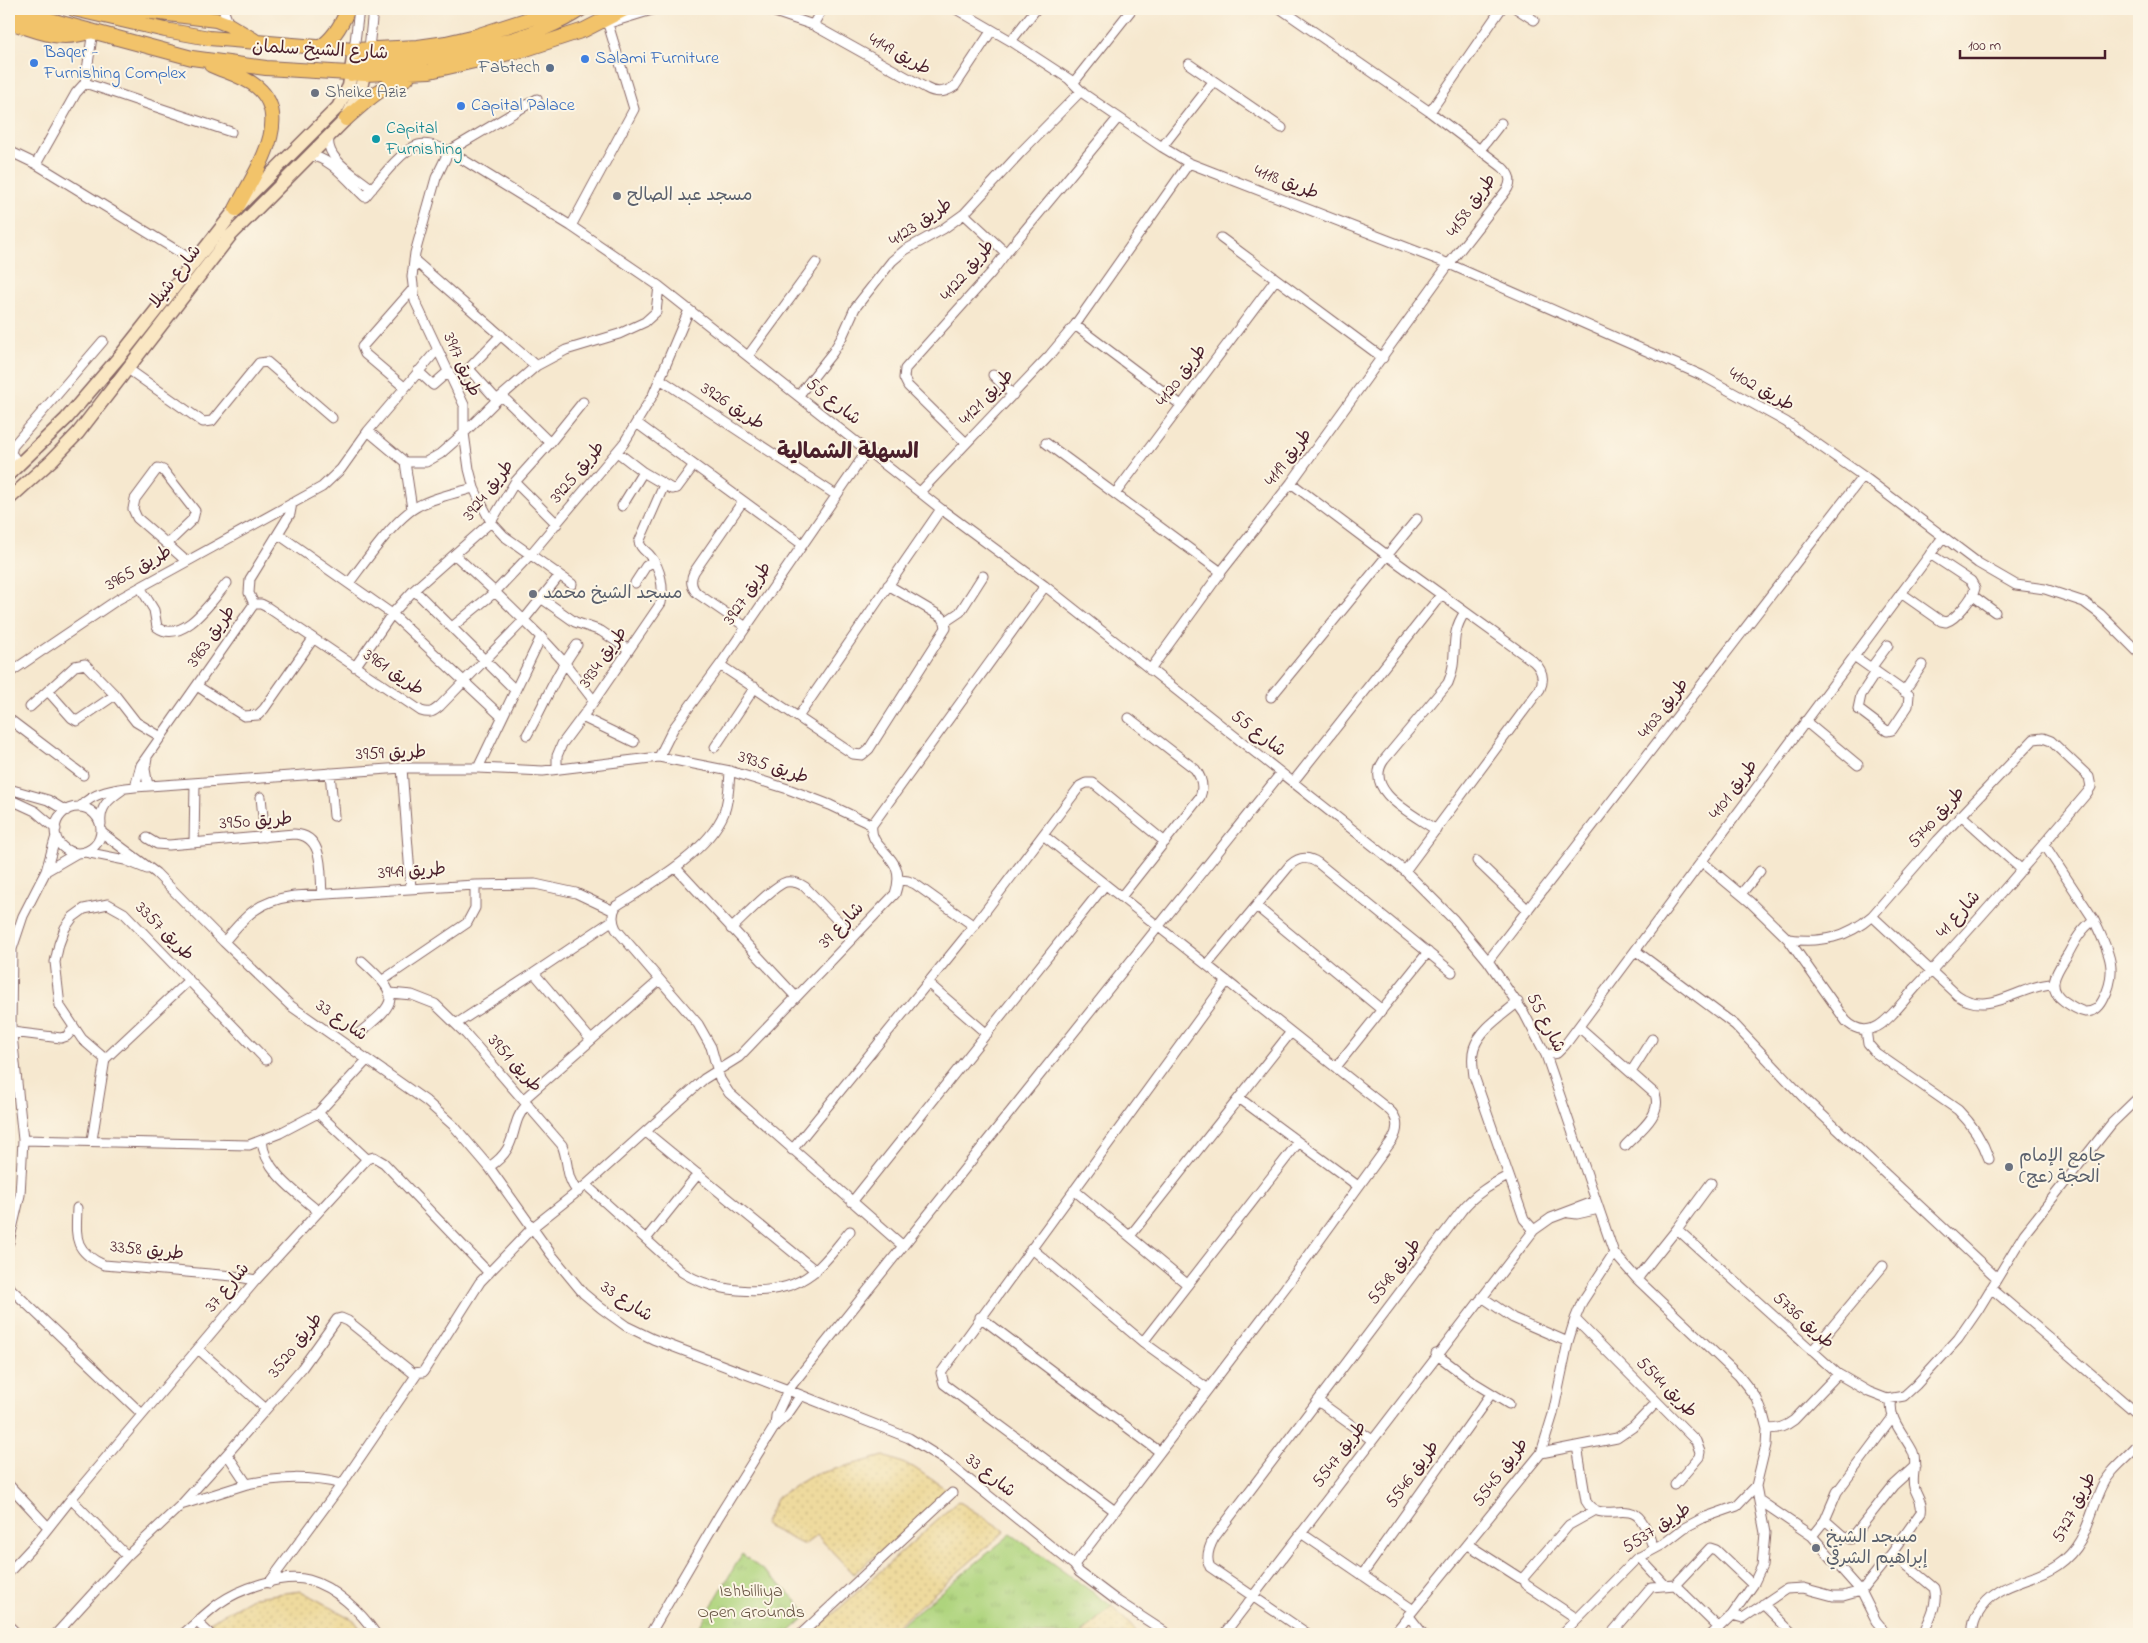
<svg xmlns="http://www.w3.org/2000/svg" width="2148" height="1643" font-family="'Indie Flower','Playpen Sans Arabic',sans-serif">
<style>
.grass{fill:url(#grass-tufts);stroke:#7c7a54}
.sand{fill:url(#sand-dots);stroke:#9c7c64}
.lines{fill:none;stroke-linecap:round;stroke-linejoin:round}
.minor-casing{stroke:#866564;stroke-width:11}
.secondary-casing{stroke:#866564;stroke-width:15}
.primary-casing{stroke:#866564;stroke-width:16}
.minor{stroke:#fff;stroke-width:9}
.secondary{stroke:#fae7c3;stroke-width:12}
.primary{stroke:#f2c36a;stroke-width:14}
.shop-dot{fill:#3f7fe0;stroke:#fcf5e5;stroke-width:2}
.service-dot{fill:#5c6f8a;stroke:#fcf5e5;stroke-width:2}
.worship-dot{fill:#6b7280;stroke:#fcf5e5;stroke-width:2}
.culture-dot{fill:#0f9aa8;stroke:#fcf5e5;stroke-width:2}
.labels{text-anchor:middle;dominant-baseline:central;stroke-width:4;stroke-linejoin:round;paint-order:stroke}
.street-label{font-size:18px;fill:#4a1f2b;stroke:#fcf5e5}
.shop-label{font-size:18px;fill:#366cbe;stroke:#fcf5e5;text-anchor:start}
.service-label{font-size:18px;fill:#4e5e75;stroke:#fcf5e5;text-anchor:end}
.worship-label{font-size:18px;fill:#5b616d;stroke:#fcf5e5;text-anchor:start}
.culture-label{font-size:18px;fill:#0d838f;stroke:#fcf5e5;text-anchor:start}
.park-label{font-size:18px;fill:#685544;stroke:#fcf5e5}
.district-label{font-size:22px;font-weight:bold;fill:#4a1f2b;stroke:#fcf5e5}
</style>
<defs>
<pattern id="grass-tufts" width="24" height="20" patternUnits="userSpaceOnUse" patternTransform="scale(1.25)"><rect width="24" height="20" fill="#aed47d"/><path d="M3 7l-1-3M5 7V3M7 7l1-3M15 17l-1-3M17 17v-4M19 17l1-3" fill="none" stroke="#97b66c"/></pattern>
<pattern id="sand-dots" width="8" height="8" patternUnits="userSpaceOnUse" patternTransform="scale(1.25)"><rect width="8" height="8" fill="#eeda9e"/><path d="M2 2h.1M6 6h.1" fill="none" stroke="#cebb88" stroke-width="1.8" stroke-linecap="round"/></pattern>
</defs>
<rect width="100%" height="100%" fill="#fcf5e5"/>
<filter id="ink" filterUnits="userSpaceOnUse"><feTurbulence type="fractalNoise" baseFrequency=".02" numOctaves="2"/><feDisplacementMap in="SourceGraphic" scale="10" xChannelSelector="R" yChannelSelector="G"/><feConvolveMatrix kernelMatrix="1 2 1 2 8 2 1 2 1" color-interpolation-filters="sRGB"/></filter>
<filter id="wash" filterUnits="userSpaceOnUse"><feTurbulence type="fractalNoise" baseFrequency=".0096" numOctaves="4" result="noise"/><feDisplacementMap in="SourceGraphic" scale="20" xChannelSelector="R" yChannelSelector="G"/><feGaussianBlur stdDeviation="1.12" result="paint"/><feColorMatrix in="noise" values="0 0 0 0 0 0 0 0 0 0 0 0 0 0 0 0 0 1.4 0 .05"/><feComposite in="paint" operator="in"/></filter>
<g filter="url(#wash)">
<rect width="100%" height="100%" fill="#f6e8cf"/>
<path class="grass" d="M1011,1534l101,72 -32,28h-190z
M742,1554l37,29 30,31 -22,20h-92z"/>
<path class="sand" d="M884,1456l29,11 39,26 -99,81 -36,-39 -13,10 -40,-20 13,-28 36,-22z
M958,1501l47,30 -117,103h-77z
M301,1591l53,29 10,14h-141l-15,-11 46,-26z
M1112,1606l24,25 -3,3h-52z"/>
</g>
<g filter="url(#ink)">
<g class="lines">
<defs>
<path id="minor" d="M223,9l6,16
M766,9l47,16 113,63c10,6 19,5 29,-2l37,-56
M956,9l55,32 58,38 15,15 78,53 27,16 260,101 252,111 85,47 77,54 115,87 38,22 29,4 39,13 16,12 39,39
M1517,9l17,11
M606,24l49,-15
M813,25l9,-16
M1011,41l25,-32
M369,49l4,-40
M354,50l5,-41
M1189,64l93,64
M1074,82l58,-73
M85,83l8,-52
M537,99l-88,52 -13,27 -21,75 -3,24 3,24 49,104v28l5,36 5,19 6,13 11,21 13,14 68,48
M1430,112l71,-103
M330,135c-9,22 27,41 42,54
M1162,147l51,-65
M1480,150l21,-27
M9,151l27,13 158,97
M308,156c20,-2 43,28 57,41 12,-14 36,-47 53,-52 10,-3 22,3 31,6l122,75 88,60 282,223 104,77 360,285 49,49 34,41 36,52 22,42 68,198 23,26 102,97 18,23 6,15 4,15 -1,16 -10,41 9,47 -3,33 -9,19 -21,30 -20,19
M36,164l40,-71 9,-10 146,49
M964,214l42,39
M571,226l63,-117 -26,-85
M1221,238l162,120
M414,260l122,106
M1075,325l106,80
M748,356l68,-93
M128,369l75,53 9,-1 47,-58 8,-1 65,56
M469,369l28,31
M418,371l15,14 16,-14
M993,375l20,20
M660,379l176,116
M454,384l47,-49
M404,387l-39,-33 -3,-7 51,-58
M799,395l34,-43 9,-15 13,-29 37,-47 13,-11 38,-21 21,-15 57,-62 60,-61
M502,396l48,47
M638,424l164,120
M368,431l37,31h21l14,-8 24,-21 33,-33 39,-34 30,-16 53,-16 26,-12 11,-10 3,-26
M966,443l-58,-57 -4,-8 1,-9 86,-96 15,-20 112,-135
M1046,443l175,129
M617,452l26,20 29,17 5,-1 17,-23
M405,462l7,47
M19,464l-8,-11 2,-7 90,-105
M158,468l5,2 32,41 -2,8 -26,25 -30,-26 -4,-9 2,-10z
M515,482l42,42
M1291,483l97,73 145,105c9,8 12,17 7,28l-135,182
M920,492l130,-137 25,-30 114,-162
M1115,494l161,-215
M743,501l-49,71c-4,8 -3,16 4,22l48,33
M622,506l21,-34
M278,534l114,80 110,103
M167,544l19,17
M455,555l40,37 46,45 23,25 30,39
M349,583c16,-21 47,-66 69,-77 17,-9 37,-13 56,-18
M635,583l11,-17 8,-5
M140,587l14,23 3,17c26,19 56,-28 70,-44
M414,590l101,100
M1901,593l40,28 5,1c10,-3 27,-24 29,-34l-4,-7 -41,-27
M1972,595l23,17
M541,598l34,24 26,9 28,19
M254,604h7l6,3 154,104c9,3 12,1 19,-5l83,-85 36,-45
M945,622l15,-10 23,-36
M452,627l43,-35 35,-37 94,-112 29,-48 36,-85
M1854,656l55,39 -1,11 -16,24 -5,1 -29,-22 3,-14 15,-23
M720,665l133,89 9,1 7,-6 77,-121 -1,-6 -3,-5 -54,-32
M355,667l37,-53 22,-24 77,-68 24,-40 35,-39 33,-41
M1871,668l17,-23
M1150,670l71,-98 70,-89 158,-219 57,-73c7,-10 4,-17 -5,-25l-71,-54 -149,-103
M9,673l108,-73 205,-113 19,-18 27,-38 69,-81
M197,686l47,30 14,-1 6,-6 49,-70
M48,691l24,27 5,3 38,-26
M1904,692l18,-27
M1271,697l146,-178
M30,707l45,-41 10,-2 30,31 21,27 25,15
M582,717l52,25
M798,717l143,-208
M9,719l74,56
M1805,721l53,44
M527,735c17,-30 29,-62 50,-90
M715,747l40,-60
M147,757l-2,12 3,17
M659,757l14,-28 47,-64 147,-214
M402,768l9,120
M478,768l63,-131
M557,769v-13l5,-12 32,-43 67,-98c3,-15 0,-34 -10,-46 -4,-6 -10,-7 -12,-15l25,-57
M730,771c-1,14 -1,29 -6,42 -16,39 -73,71 -108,93 -4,8 -4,14 0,23l82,95 13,23 9,32 9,14 174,153
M330,773l4,43
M1293,782l148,-187
M135,787l6,-22 113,-161 -5,-11 1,-14 40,-65 2,-11
M9,789l39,11 18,11
M261,797l4,40
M9,799l26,12 21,18
M80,807c13,-15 36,-18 55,-20l267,-19h76l65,3 116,-14 71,14 58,18 42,16 42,20
M55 830a23 23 0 1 1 46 0a23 23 0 1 1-46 0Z
M1961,815l61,55
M101,824c-2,-17 8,-25 21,-34
M1436,830c-21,-15 -74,-39 -52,-70l64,-77c12,-27 -1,-45 17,-71
M101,832l55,41 68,69 67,64 135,95 28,25 35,41 62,87 32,39 18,15 25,18 27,13 135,51 121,48 37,23 128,104 5,7 37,28 52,34
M1043,835l345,274c10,8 11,19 5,30l-108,149 -211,277
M147,838l10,6 12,1 125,-11c31,1 26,38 28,60
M194,843l1,-60
M2044,844l50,76
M85,852l40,8 22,9
M1477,861l51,49
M1701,861l49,41 38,37 58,82c7,7 17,11 28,7 13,-4 31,-29 41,-40 59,-62 116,-129 172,-195l4,-6 -2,-10 -38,-36 -8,-3 -9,1 -96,101 -66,76c-25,22 -51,27 -84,23
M676,868l120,129
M46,871l31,-18
M900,880l8,1 7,3 59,42
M1741,894l19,-23
M1121,897l79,-100c4,-10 2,-19 -5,-28l-66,-51
M1256,906l126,104
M1872,916l85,79c32,23 62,-10 96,-11
M2094,920c13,29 26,49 9,80 -4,8 -9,12 -18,12 -8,-2 -14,-6 -21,-11 -20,-14 -6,-31 4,-47 7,-13 13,-25 26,-34z
M731,929c11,-10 43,-44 55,-47 7,-1 13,1 19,5l49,50
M224,942c22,-27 34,-41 70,-46l181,-11 60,-1 41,9 38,18
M1636,951l99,74 68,72 194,181
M1488,961l375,-485
M1207,965l83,-100c9,-8 18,-9 28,-2l134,109
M534,973l79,-53
M383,980l84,-57 8,-15v-23
M928,983l59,51
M390,993l22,2 23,9 31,30 96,111c7,16 3,33 16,47
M1518,1002c-15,13 -38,27 -44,46 -3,9 -1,20 0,28l50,143 10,11
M456,1024l78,-51 57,67
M1579,1027l76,67c8,21 -17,38 -30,52
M1866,1030l2,14 8,9 82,57c15,15 24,29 31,49
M12,1032l49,6 6,-2 7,-8
M359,1033c41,-32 41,-37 3,-72
M1546,1055l11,-2 8,-8 378,-508
M105,1059l-23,-20 -22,-33 -5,-44 4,-18 6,-16 8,-11 11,-8 24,-5 16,9 142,147
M1336,1067l92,-115
M1631,1072l21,-33
M1239,1098l119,88
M524,1099l136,-119
M318,1113l49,46
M646,1132l170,139
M23,1140l226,5 31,-12 38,-20 49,-53
M92,1140l13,-81 84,-79
M262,1140c2,31 34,52 56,71
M792,1150l182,-224 106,-140 6,-3h7l72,59
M489,1167c33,-21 18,-44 39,-63
M586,1185l96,87c33,22 97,27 129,2 15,-11 27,-29 39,-43
M1074,1190l113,94
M852,1202l253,-317
M77,1208c-1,29 -4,43 27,57l129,11 23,4
M1569,1213l8,1 22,-5
M1677,1229l161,145 31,18 18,7 17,-3 12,-11 42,-46 20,-29 46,-76 88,-111 27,-26
M1130,1236l161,-204
M646,1239l52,-65
M9,1242l11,-47 3,-55 -12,-115 1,-76 11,-33 23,-45 10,-35
M1031,1248l112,94 65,47
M1637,1279l40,-50 34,-46
M9,1287l133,127
M1991,1288l148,127
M1482,1297l31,21 55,24
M980,1317l180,135
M1575,1319l121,122 4,11 -1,5 -24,28
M1143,1342l155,-199
M198,1349l68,60
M1812,1351l71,-85
M1436,1354l37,28 36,22
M1318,1401l54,39
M775,1426l12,-11 14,-20
M1767,1429c11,0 18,-2 27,-9l44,-46
M1577,1446l9,55c13,24 42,-1 55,19 6,8 9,20 13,29
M1541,1453l76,-15 16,-11 24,-25
M247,1484c33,-7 62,-8 95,0
M9,1485l39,42
M71,1499l56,57
M1759,1500l53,36 49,55 15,30 11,13
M184,1504l63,-20 -20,-30
M1115,1511l-171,-127 -3,-11 286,-392
M1825,1520l17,15 9,4 42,-53 22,-20
M1301,1533l111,76
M1812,1536l13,-16 12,-28 56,-75
M1467,1544l56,36
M1892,1553l42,35c5,15 -5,32 -11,46
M1639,1557l25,27
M9,1572l28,-30 34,-43 185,-219 111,-121 7,-2 10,6 105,110
M1362,1575l129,-181
M269,1583l73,-99 75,-110
M1675,1585l44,43
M1763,1604l30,30
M1408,1615l15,19
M1732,1615l11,3 43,-29 17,-1 30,8h10l18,-5 31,-38 29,-41c2,-10 -4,-16 -7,-25 -3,-12 4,-23 -1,-35 -8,-17 -26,-33 -21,-53
M1576,1618l-51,-34 -2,-6 46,-53 25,-14
M197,1622l13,12
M9,1626l8,8
M56,1634l71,-78 54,-51 46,-51 75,-86 35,-49 4,-1 7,3 65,52 10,-1 57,-90 53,-55 53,-42 118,-106 35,-22 156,-163c14,-40 -27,-42 -23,-69l173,-239
M183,1634c12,-10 23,-21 35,-30 21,-15 65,-31 91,-24 26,7 52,32 67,54
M650,1634l69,-118 56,-90 1,-10 12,-26 493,-617
M801,1634l151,-141
M1224,1634l310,-404 17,-12 45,-17
M1308,1634l-98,-67c-5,-10 -1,-20 4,-29l248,-328c13,-16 28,-25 46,-34
M1394,1634l147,-181 12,-39 15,-72 7,-23 7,-17 32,-49
M1562,1634l74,-75 26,-14 22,-17 19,-10 34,-12 19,-20
M1611,1634l40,-47 24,-2 35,-37 6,2 37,35
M1973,1634c-1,-8 1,-14 5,-21 19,-33 53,-29 80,-48 28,-19 31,-50 44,-78 8,-18 26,-29 37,-43"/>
<path id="secondary" d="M9,474l57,-55 54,-63 116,-147 102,-102 11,-21 5,-36
M9,499l43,-39 26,-27 152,-197 116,-117 15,-31 5,-23"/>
<path id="primary" d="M9,9l183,49 74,10 99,6 65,-3 93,-21 61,-20 41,-21
M74,9l91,21 44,8 145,12 64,-3 28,-4 30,-7 84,-27
M128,9l88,11 13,5 25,15
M9,22c32,9 49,21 83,9
M319,48c15,-9 23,-24 29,-39
M211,65c15,7 33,11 46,22 38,32 -4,88 -21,122
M351,74l9,-9 7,-3c15,-2 31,-1 46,-3 53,-6 123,-20 168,-50
M346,119c19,-17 36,-34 61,-41"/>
</defs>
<use href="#minor" class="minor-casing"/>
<use href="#secondary" class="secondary-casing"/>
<use href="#primary" class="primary-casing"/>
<use href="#minor" class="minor"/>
<use href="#secondary" class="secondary"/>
<use href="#primary" class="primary"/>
</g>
</g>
<g class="shop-dot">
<circle cx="585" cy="59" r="5"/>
<circle cx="34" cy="63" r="5"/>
<circle cx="461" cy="106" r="5"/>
</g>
<circle class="service-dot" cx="550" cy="68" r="5"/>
<g class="worship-dot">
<circle cx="315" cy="93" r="5"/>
<circle cx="617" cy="196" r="5"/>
<circle cx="533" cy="594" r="5"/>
<circle cx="2009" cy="1167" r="5"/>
<circle cx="1816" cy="1548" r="5"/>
</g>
<circle class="culture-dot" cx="376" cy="139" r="5"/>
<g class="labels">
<g class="street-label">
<text transform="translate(320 51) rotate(3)">شارع الشيخ سلمان</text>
<text transform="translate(899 55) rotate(29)">طريق 4149</text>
<text transform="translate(1286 183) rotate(21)">طريق 4118</text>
<text transform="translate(1472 206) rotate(-55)">طريق 4158</text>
<text transform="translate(921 223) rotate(-34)">طريق 4123</text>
<text transform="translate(968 271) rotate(-50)">طريق 4122</text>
<text transform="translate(176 277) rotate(-53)">شارع شيلا</text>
<text transform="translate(461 365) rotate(66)">طريق 3917</text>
<text transform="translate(1182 376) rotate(-53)">طريق 4120</text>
<text transform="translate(1761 390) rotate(29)">طريق 4102</text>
<text transform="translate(987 398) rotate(-46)">طريق 4121</text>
<text transform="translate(833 402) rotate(39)">شارع 55</text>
<text transform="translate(732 407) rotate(33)">طريق 3926</text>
<text transform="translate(1289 458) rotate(-53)">طريق 4119</text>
<text transform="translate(578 473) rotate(-50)">طريق 3925</text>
<text transform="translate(489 491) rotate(-52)">طريق 3924</text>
<text transform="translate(139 569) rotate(-30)">طريق 3965</text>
<text transform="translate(748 594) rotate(-56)">طريق 3927</text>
<text transform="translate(212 637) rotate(-55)">طريق 3963</text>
<text transform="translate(604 658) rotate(-55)">طريق 3934</text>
<text transform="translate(393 673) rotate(34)">طريق 3961</text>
<text transform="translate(1664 709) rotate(-52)">طريق 4103</text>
<text transform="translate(1258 734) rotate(38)">شارع 55</text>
<text transform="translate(391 754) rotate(-2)">طريق 3959</text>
<text transform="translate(773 768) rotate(18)">طريق 3935</text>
<text transform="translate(1734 790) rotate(-53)">طريق 4101</text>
<text transform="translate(1937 818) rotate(-48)">طريق 5740</text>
<text transform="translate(256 822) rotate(-4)">طريق 3950</text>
<text transform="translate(412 872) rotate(-4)">طريق 3949</text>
<text transform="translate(1959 915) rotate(-48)">شارع 41</text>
<text transform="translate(842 926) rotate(-46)">شارع 39</text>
<text transform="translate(164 932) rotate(45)">طريق 3357</text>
<text transform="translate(341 1021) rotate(35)">شارع 33</text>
<text transform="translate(1545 1023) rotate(63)">شارع 55</text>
<text transform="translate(514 1064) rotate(48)">طريق 3951</text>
<text transform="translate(147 1251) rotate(6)">طريق 3358</text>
<text transform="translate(1395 1272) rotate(-53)">طريق 5548</text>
<text transform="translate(228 1288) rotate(-50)">شارع 37</text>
<text transform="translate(626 1302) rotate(34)">شارع 33</text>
<text transform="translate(1803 1321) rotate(42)">طريق 5736</text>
<text transform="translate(296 1346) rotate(-52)">طريق 3520</text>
<text transform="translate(1666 1388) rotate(45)">طريق 5544</text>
<text transform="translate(1340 1455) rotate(-53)">طريق 5547</text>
<text transform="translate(1501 1473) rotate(-53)">طريق 5545</text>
<text transform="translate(1413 1475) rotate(-54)">طريق 5546</text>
<text transform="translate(990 1476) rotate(39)">شارع 33</text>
<text transform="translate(2075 1508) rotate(-63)">طريق 5727</text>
<text transform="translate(1657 1529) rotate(-33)">طريق 5537</text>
</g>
<g class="shop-label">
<text x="44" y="53">Baqer -<tspan x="44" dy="21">Furnishing Complex</tspan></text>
<text x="595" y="59">Salami Furniture</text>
<text x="471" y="106">Capital Palace</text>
</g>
<g class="service-label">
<text x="540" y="68">Fabtech</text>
</g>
<g class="worship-label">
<text x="325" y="93">Sheike Aziz</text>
<text x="627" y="196">مسجد عبد الصالح</text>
<text x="543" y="594">مسجد الشيخ محمد</text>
<text x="2019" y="1157">جامع الإمام<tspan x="2019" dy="21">الحجة (عج)</tspan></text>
<text x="1826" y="1538">مسجد الشيخ<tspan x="1826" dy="21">إبراهيم الشرقي</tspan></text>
</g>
<g class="culture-label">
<text x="386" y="129">Capital<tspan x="386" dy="21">Furnishing</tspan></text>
</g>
<g class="park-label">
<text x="751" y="1592">Ishbilliya<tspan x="751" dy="21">Open Grounds</tspan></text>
</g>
<g class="district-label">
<text x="848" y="453">السهلة الشمالية</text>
</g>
</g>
<rect width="2148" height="1643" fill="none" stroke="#fcf5e5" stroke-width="30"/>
<path d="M1960 50v8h145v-8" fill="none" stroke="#4a1f2b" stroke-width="2.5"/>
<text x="1968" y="50" font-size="15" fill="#4a1f2b" stroke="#fcf5e5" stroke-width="4" paint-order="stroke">100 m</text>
</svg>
